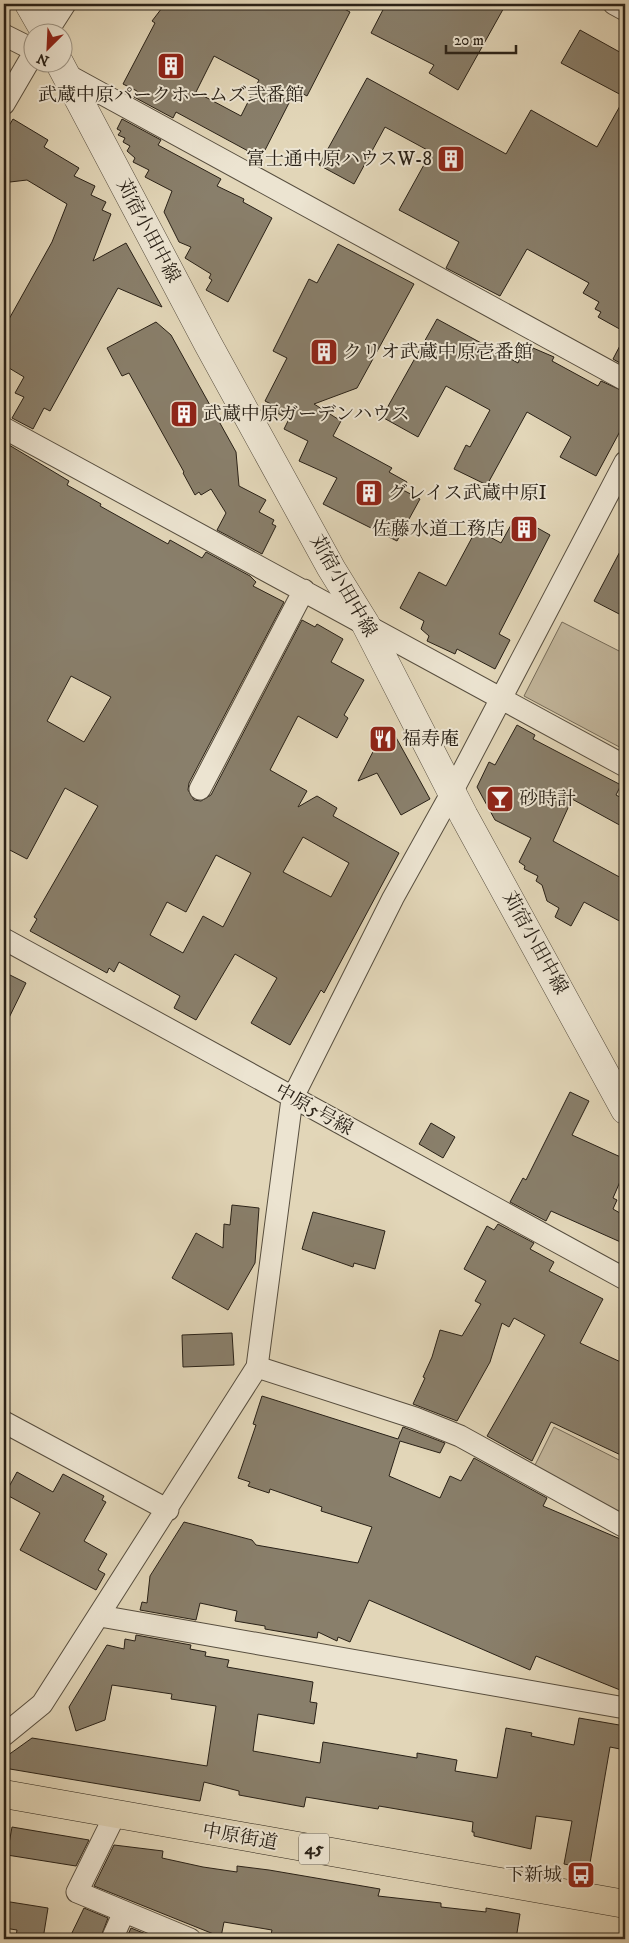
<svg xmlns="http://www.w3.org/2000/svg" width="629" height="1943" font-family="'IM FELL DW Pica','Noto Serif JP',serif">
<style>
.green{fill:#c3b79d;stroke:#766c5a}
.building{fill:#897f6b;stroke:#292117;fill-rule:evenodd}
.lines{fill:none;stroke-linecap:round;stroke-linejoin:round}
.minor-casing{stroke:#574e3f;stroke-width:23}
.tertiary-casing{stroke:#574e3f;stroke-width:29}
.primary-casing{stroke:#292117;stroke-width:29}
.minor{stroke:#ece4d1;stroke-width:21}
.tertiary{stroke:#ece4d1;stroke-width:28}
.primary{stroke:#e2d6b8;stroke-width:28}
.labels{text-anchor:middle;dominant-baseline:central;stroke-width:4;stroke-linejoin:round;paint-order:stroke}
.shield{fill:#ece4d1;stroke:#645c4f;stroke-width:1}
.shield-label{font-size:18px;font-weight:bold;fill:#292117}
.poi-label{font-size:19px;fill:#292117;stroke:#ece4d1;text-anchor:start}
.street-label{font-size:19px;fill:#292117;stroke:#ece4d1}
</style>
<rect width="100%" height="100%" fill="#e2d6b8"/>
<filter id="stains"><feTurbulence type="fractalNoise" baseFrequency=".004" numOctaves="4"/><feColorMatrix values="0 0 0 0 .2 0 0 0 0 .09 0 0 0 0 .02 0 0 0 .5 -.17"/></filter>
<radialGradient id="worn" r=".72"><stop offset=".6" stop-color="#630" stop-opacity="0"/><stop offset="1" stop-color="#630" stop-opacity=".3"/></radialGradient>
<path class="green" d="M562,622l63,32v96l-101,-54z
M554,1427l71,36v64l-95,-52z"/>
<path class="building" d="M165,4h170l15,8 -43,84 -9,-5 -3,8 -3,-2 -31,61 -85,-46 -3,6 -39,-21 3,-6 -14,-7 32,-61 -3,-2zM214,56l45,24 -18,36 -45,-24z
M386,4h120l-48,86 -29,-17 5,-8 -63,-32z
M580,30l45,25v277l-27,-15 3,-5 -6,-3 4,-7 -16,-9 6,-10 -62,-34 -27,47 -54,-28 13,-26 -60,-32 32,-58 -46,-25 -31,57 -35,-19 48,-87 139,76 25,-44 66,37 28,-50 -64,-34z
M13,119l35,21 -4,7 35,21 -5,8 21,10 -4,9 15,7 -4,8 9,4 -18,47 33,-18 36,64 -44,-19 -68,123 -6,-3 -11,21 -21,-11 12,-21 -9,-4 9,-16 -20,-12v-37l48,-86 15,-38 -40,-24 -17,2 -6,-10v-38z
M122,119l39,21 -3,5 63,34 -4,7 27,13 -1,3 29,16 -44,84 -22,-12 6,-10 -3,-2 2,-4 -26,-16 6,-11 -12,-5 -15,-30 8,-21 -27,-14 4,-7 -16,-8 2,-4 -8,-7 3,-5 -7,-4 2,-4 -7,-3 3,-4 -4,-2z
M338,244l76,40 -57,104 -43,16 27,17 -8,15 59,32 -3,4 18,10 -4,8 17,9 -23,42 -74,-37 14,-26 -38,-17 9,-20 -24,-12 5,-10 -20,-10 2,-5 -6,-3 22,-43 -14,-7 36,-72 8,4z
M437,319l81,44 6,-14 7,3 2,-4 21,9 -2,4 46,25 3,-5 24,11v30l-29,54 -36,-19 11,-20 -44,-25 -40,73 -33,-16 12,-24 4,2 20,-37 -44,-24 -28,51 -36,-20z
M156,322l15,13 65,117 3,34 27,14 -7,12 15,8 -2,4 4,2 -14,28 -45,-24 9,-17 -15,-24 -10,6 -2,-3 -4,3 -12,-22 1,-1 -55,-99 -7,3 -15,-28z
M625,336v30l-12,-7z
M4,442l65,39 -2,4 34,19 -1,2 68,38 2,-4 32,18 4,-6 44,24 6,6 -3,4 31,16 -95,181 -1,7 6,10 7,1 10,-6 91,-175 13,7 2,-3 26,15 -12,23 33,18 -20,35 4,3 -11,20 -39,-22 -28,54 37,21 -9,16 19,-11 20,12 -4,8 66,37 -75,140 -3,-3 -31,55 -39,-22 26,-45 -42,-24 -39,66 -22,-12 6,-12 -61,-34 -5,10 -5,-4 -2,5 -77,-42 7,-12 -3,-2 64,-111 -33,-18 -38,71 -23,-12zM71,676l40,21 -27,45 -37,-21zM303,837l46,26 -18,34 -48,-25zM216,855l35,18 -28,54 -20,-11 -20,37 -33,-18 17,-33 19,10z
M516,516l34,19 -51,99 11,6 -15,29 -38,-20 -2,5 -28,-13 2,-5 -8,-7 3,-8 -24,-13 19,-36 27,14 29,-54 3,2 1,-3 22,12z
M625,542v75l-31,-16z
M517,725l18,10 -2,4 88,46 -5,10 9,5v28l-53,-29 -19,42 72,39v44l-41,-22 -13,24 -16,-9 4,-9 -12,-7 -5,-16 -6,-4 2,-5 -14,-7 1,-3 -6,-4 12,-24 -36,-18 -18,-33 12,-25 6,3z
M393,732l37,67 -29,16 -24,-42 -19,8 21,-41z
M4,972l22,11 -22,45z
M570,1092l19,9 -17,34 53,24v11l-12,28 4,2 -4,9 12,7v28l-74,-33 -5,10 -36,-19 13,-24 3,2z
M431,1123l24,14 -12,21 -24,-14z
M232,1205l27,3 -4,55 -27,47 -56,-32 24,-45 27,15 1,-24 6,1z
M313,1212l72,19 -10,38 -21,-6 -1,4 -51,-18z
M498,1224l36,19 -4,6 24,13 -5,9 54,28 -23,44 45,21v93l-74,-35 -19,39 -45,-25 58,-101 -31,-17 -5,9 -7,-4 -12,39 -33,59 -44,-17 12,-26 -2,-1 9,-20 8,-27 22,6 19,-32 -6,-3 11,-20 -22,-12 23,-43 7,4z
M232,1333l2,32 -51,2 -1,-32z
M262,1396l136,43 5,-12 42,16 -5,10 -40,-12 -11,35 51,22 10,-22 11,5 13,-23 73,40 -4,8 82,35v151l-89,-36 -6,14 -161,-70 -19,42 -12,-5 -1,4 -19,-9 -1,6 -52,-9v-3l-30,-5 2,-10 -37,-8 -4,17 -56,-10 2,-8 5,1 3,-27 34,-54 68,18 4,5 102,18 14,-36 -51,-16 1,-4 -52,-18 -1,4 -21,-7 2,-4 -12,-4 18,-53 -3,-1z
M17,1472l36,20 10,-18 41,22 -2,4 4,2 -22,39 23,13 -9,16 7,4 -9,16 -76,-40 20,-37 -35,-19z
M136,1635l55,10 -1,4 16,3 -1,4 24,4 -2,7 86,15 -3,20 7,1 -3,21 -56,-10 -5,37 67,12 3,-21 94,16v-5l40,7 -2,11 42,7 9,-50 26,5 -1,3 43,9 5,-27 46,8v24l-15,-3 -21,122 -25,-5 8,-43 -36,-5 -5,33 -57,-13v-4h-2l1,-10 -94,-16 -1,3 -72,-12 -2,10 -65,-12v-4l-35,-9 -4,19 -196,-33v-10l28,-20 175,28 9,-60 -45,-7 1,-5 -60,-9 -7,35 -29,11 -7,-24 38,-62 17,4 1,-10 10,2z
M12,1827l77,13 -13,26 -69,-11z
M114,1845l49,6 -1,7 41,9 34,5v-6l32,4 111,19 -2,7 63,7v4l45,5v-4l34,6 -4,25h-246l2,-9 -48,-8 -3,15 -127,-51z
M4,1901l44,7 -5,31 -27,-3 1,-6 -13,-2z
M84,1908l24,10 -8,21h-31z
M131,1928l27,11h-32z"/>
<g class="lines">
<defs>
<path id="minor" d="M614,4l11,6
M47,32l18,-28
M4,35l28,14
M64,73l561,307
M4,104l28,-48
M4,428l621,338
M200,789l104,-199
M4,939l621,340
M257,1367l158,51 45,18 165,91
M4,1422l164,88
M100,1616l525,92
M4,1735l38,-31 215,-337 35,-268 101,-201 59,-106 173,-330
M115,1815l-38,77 113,47
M112,1939l12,-27"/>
<path id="tertiary" d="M29,4l16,28
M59,62l149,282 123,224 34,55 99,193 161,294"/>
<path id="primary" d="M4,1794l621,110"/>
</defs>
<use href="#minor" class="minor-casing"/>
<use href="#tertiary" class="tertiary-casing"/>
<use href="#primary" class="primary-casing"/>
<use href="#minor" class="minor"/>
<use href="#tertiary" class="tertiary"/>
<use href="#primary" class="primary"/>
</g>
<defs>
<symbol id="building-square" viewBox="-11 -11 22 22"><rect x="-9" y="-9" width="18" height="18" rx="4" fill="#8f2418" stroke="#ece4d1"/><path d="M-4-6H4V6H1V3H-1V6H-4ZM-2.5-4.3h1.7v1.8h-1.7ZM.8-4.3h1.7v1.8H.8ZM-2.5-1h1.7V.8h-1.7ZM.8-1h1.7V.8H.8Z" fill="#fff"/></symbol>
<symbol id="restaurant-square" viewBox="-11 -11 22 22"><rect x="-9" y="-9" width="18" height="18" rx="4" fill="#8f2418" stroke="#ece4d1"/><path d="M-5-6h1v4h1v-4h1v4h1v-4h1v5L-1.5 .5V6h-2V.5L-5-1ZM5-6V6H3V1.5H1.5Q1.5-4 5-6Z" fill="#fff"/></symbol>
<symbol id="bar-square" viewBox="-11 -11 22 22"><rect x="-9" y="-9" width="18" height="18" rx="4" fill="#8f2418" stroke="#ece4d1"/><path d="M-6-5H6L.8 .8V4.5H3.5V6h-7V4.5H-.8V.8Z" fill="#fff"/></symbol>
<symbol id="bus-square" viewBox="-11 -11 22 22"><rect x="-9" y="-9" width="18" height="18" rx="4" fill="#8f2418" stroke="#ece4d1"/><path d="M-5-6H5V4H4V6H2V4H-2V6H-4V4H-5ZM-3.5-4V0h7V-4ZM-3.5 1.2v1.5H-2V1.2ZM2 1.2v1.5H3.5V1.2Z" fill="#fff"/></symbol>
</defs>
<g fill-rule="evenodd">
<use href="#building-square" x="155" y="50" width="32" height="32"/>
<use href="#building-square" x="435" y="143" width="32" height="32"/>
<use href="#building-square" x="308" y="336" width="32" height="32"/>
<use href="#building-square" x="168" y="398" width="32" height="32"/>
<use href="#building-square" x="353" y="477" width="32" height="32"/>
<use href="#building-square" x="508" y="513" width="32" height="32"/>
<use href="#restaurant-square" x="367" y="723" width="32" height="32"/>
<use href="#bar-square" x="484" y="783" width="32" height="32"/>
<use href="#bus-square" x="565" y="1859" width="32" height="32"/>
</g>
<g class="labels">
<rect class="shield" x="299" y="1833.5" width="30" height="31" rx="4"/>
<g class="shield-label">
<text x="314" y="1849">45</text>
</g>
<g class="poi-label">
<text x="171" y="95" text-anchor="middle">武蔵中原パークホームズ弐番館</text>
<text x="432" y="159" text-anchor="end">富士通中原ハウスW-8</text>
<text x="343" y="352">クリオ武蔵中原壱番館</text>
<text x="203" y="414">武蔵中原ガーデンハウス</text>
<text x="388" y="493">グレイス武蔵中原I</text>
<text x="505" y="529" text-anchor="end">佐藤水道工務店</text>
<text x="402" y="739">福寿庵</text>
<text x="519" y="799">砂時計</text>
<text x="562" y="1875" text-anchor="end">下新城</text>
</g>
<g class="street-label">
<text transform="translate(148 231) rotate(62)">苅宿小田中線</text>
<text transform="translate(343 586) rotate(60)">苅宿小田中線</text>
<text transform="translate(535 943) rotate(61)">苅宿小田中線</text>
<text transform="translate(314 1110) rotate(29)">中原5号線</text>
<text transform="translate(240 1837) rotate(10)">中原街道</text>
</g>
</g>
<rect width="629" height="1943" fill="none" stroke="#e2d6b8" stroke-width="20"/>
<rect x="5" y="5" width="619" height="1933" fill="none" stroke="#292117" stroke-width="2.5"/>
<rect x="10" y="10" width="609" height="1923" fill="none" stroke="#292117"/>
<g transform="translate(48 48) rotate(204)"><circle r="24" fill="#ece4d1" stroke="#9e9687"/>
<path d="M0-4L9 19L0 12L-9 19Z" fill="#8f2418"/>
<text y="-8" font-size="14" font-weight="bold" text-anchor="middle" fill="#292117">N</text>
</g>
<path d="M446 45v8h70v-8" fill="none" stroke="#292117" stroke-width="2.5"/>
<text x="454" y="45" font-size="15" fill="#292117" stroke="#ece4d1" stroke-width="4" paint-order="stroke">20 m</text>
<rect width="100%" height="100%" filter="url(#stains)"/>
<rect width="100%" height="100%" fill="url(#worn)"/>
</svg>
